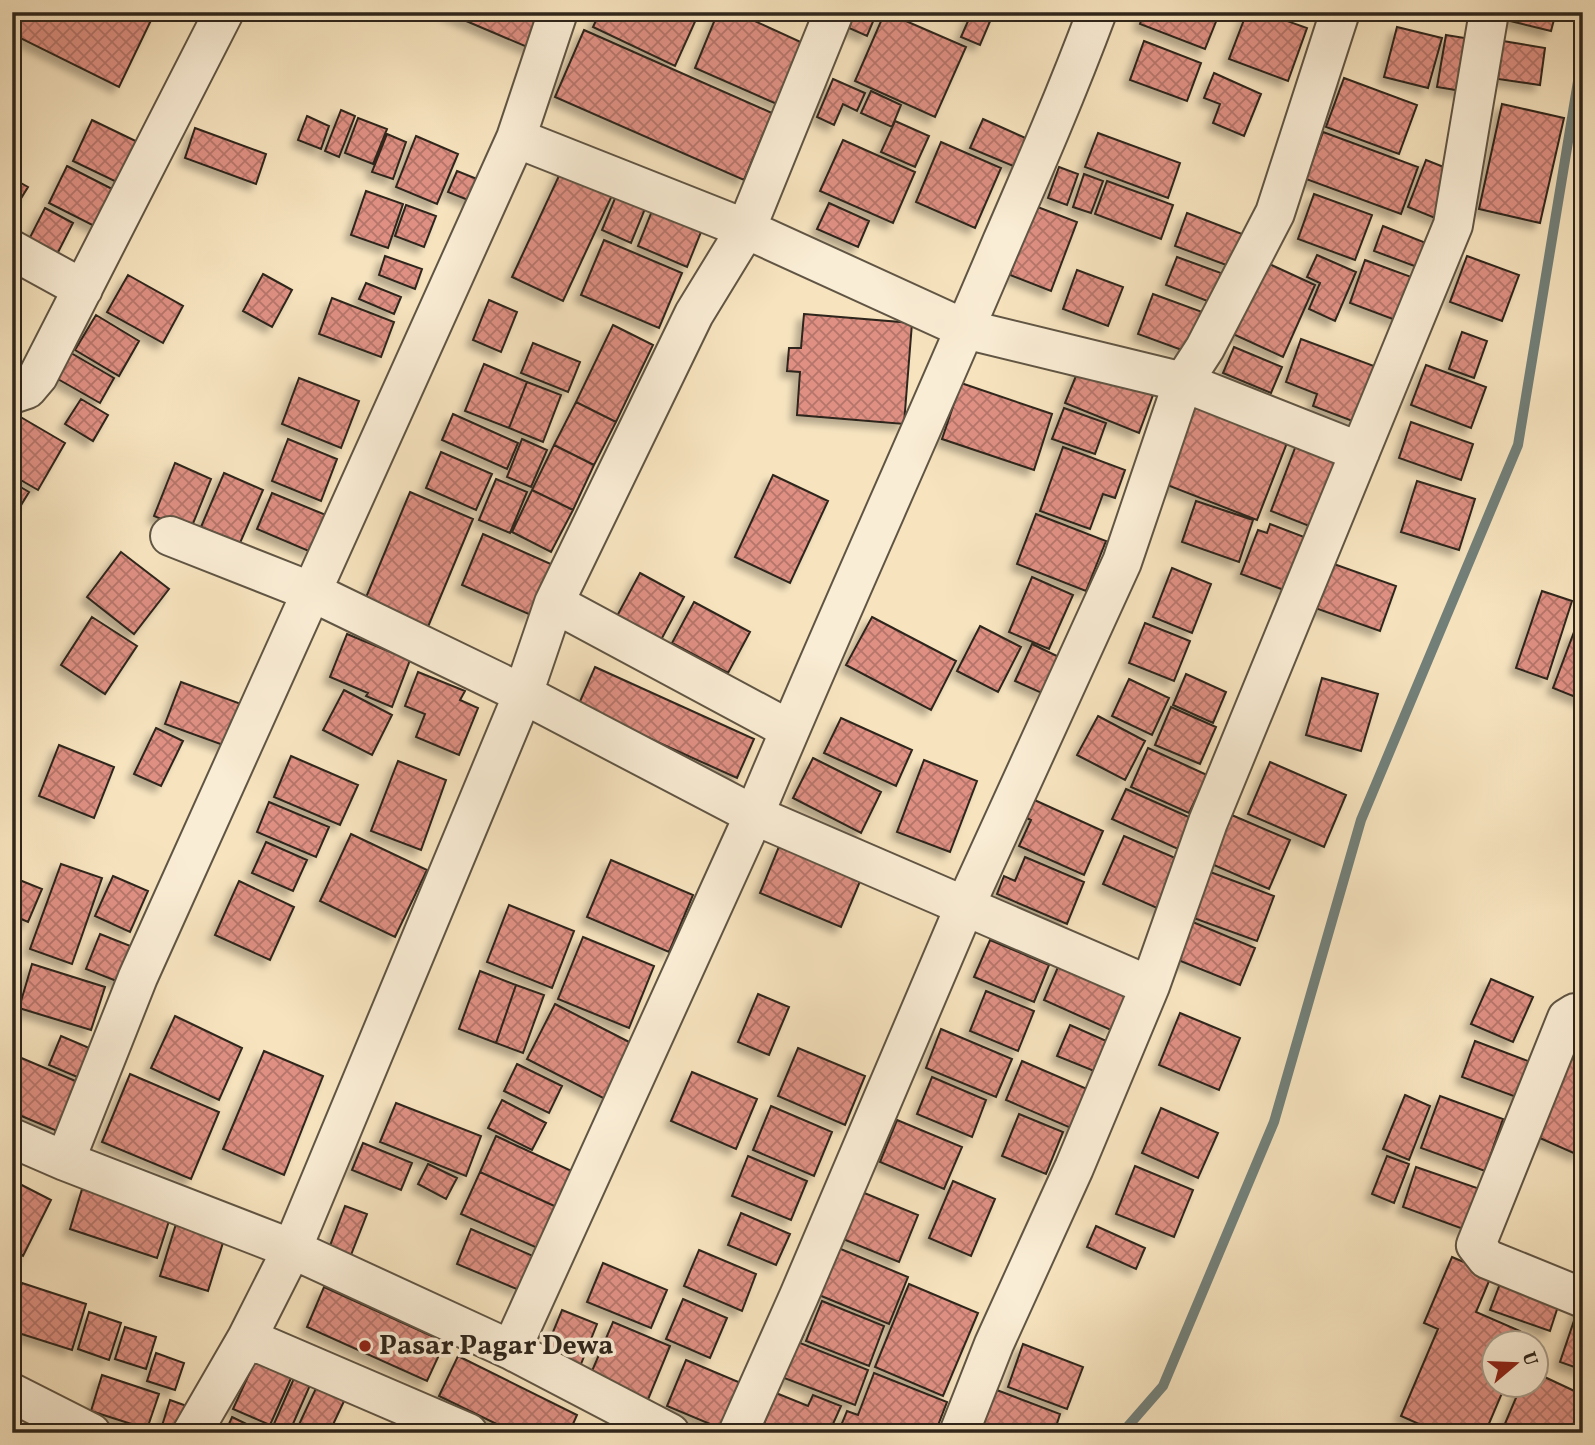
<svg xmlns="http://www.w3.org/2000/svg" width="1595" height="1445" font-family="Vollkorn,serif">
<style>
.lines{fill:none;stroke-linecap:round;stroke-linejoin:round}
.stream{stroke:#72807a;stroke-width:10}
.building{fill:url(#building-cross-hatch);stroke:#2e251b;stroke-width:2;filter:url(#shadow)}
.minor-casing{stroke:#605544;stroke-width:42}
.minor{stroke:#faedd5;stroke-width:38}
.poi-dot{fill:#8f2418;stroke:#faedd5;stroke-width:2.5}
.labels{text-anchor:middle;dominant-baseline:central;stroke-width:7;stroke-linejoin:round;paint-order:stroke}
.poi-label{font-size:28px;font-weight:bold;fill:#2e251b;stroke:#faedd5;text-anchor:start}
</style>
<defs>
<pattern id="building-cross-hatch" width="8" height="8" patternUnits="userSpaceOnUse" patternTransform="scale(1.75)"><rect width="8" height="8" fill="#df9083"/><path d="M0 0l8 8M0 8l8-8" fill="none" stroke="#b5756a"/></pattern>
<filter id="shadow"><feDropShadow dx="-6" dy="6" stdDeviation="3.5" flood-color="#0004"/></filter>
</defs>
<rect width="100%" height="100%" fill="#f7e4bf"/>
<filter id="stains"><feTurbulence type="fractalNoise" baseFrequency=".00286" numOctaves="4"/><feColorMatrix values="0 0 0 0 .2 0 0 0 0 .09 0 0 0 0 .02 0 0 0 .5 -.17"/></filter>
<radialGradient id="worn" r=".72"><stop offset=".6" stop-color="#630" stop-opacity="0"/><stop offset="1" stop-color="#630" stop-opacity=".3"/></radialGradient>
<g class="lines">
<path class="stream" d="M1122,1433l41,-47 111,-264 87,-302 157,-375 65,-394"/>
</g>
<path class="building" d="M17,12h138l-36,75 -107,-53v-11z
M445,12h102l-15,37z
M600,12h92l6,3 -23,51 -82,-39z
M718,12h17l70,32 -26,61 -84,-37z
M855,12h22l-10,24 -18,-8z
M885,12l81,35 -31,70 -80,-36z
M972,12h22l-14,33 -19,-8z
M1144,12h55l18,7 -12,30 -65,-25z
M1247,12h15l45,16 -19,53 -59,-22z
M1508,12h48l-5,19 -45,-11z
M1397,27l45,11 -14,50 -44,-11z
M584,30l188,83 -28,67 -189,-83z
M1446,35l31,5 -9,52 -31,-5z
M1144,41l57,22 -14,38 -57,-21z
M1503,41l42,7 -5,37 -42,-6z
M1214,73l47,21 -17,42 -31,-13 7,-19 -16,-6z
M1344,78l73,27 -18,49 -73,-27z
M833,79l32,14 -8,18 -14,-7 -9,21 -17,-8z
M871,91l30,14 -9,22 -31,-14z
M1502,104l62,14 -24,105 -61,-14z
M341,110l14,6 -16,41 -14,-6z
M307,116l22,10 -8,23 -23,-9z
M358,118l29,11 -14,35 -28,-11z
M983,119l47,21 -12,28 -48,-20z
M92,120l54,26 -19,41 -54,-26z
M895,121l34,15 -14,31 -34,-15z
M195,128l71,26 -10,30 -71,-26z
M1323,132l95,35 -17,47 -95,-35z
M1098,133l82,30 -12,35 -83,-31z
M387,134l19,8 -13,37 -21,-7z
M416,136l42,18 -21,50 -41,-17z
M843,140l72,32 -22,51 -73,-32z
M941,142l60,26 -26,60 -59,-26z
M1426,160l33,13 -19,47 -32,-13z
M564,165l51,24 -52,112 -51,-24z
M67,166l59,30 -18,37 -59,-30z
M1059,167l19,7 -11,31 -19,-7z
M457,171l30,12 -9,21 -30,-12z
M1084,174l19,7 -12,32 -18,-6z
M12,178l16,9 -16,26z
M1107,181l66,24 -12,34 -66,-25z
M366,191l37,13 -15,44 -37,-13z
M618,191l29,13 -16,39 -29,-13z
M1314,194l58,21 -17,45 -57,-21z
M829,203l40,18 -11,26 -41,-18z
M406,205l30,11 -12,31 -29,-11z
M654,206l49,21 -16,40 -49,-21z
M1035,206l42,16 -26,69 -41,-16z
M45,208l28,15 -22,43 -28,-15z
M1187,213l63,24 -13,32 -62,-23z
M1383,226l43,17 -9,24 -43,-16z
M604,240l78,33 -23,55 -78,-33z
M1317,255l39,17 -21,49 -26,-12 11,-26 -13,-6z
M385,256l37,13 -7,20 -36,-14z
M1467,256l52,19 -17,46 -52,-19z
M1177,257l44,16 -11,29 -44,-17z
M1365,260l49,18 -16,43 -48,-18z
M1265,262l50,23 -32,72 -50,-23z
M1077,270l46,17 -15,39 -45,-17z
M263,274l29,16 -20,37 -29,-16z
M128,275l55,31 -20,37 -56,-31z
M366,283l35,14 -7,17 -35,-15z
M1153,294l52,19 -15,40 -52,-19z
M332,298l62,24 -13,35 -62,-23z
M489,300l28,12 -16,40 -28,-12z
M804,314l108,9 -8,101 -107,-9 3,-43 -13,-1 2,-23h12z
M96,315l43,26 -20,35 -44,-26z
M613,325l40,20 -37,77 -40,-20z
M1462,332l25,9 -13,37 -25,-9z
M1301,339l73,27 -19,56 -42,-16 4,-12 -31,-12z
M533,343l47,19 -12,30 -47,-19z
M1234,347l48,20 -11,26 -48,-20z
M71,353l43,25 -14,25 -44,-25z
M484,364l43,18 -18,46 -44,-17z
M1426,365l60,22 -15,41 -60,-23z
M1080,366l73,29 -14,38 -74,-30z
M299,378l60,23 -18,47 -59,-24z
M527,382l34,13 -18,47 -34,-14z
M961,383l91,31 -18,56 -92,-31z
M1196,393l96,37 -35,90 -95,-37z
M81,399l27,16 -15,26 -28,-17z
M576,402l40,20 -22,43 -40,-20z
M1064,408l42,15 -11,31 -43,-15z
M12,412l53,31 -27,47 -26,-15z
M453,414l65,29 -11,26 -65,-29z
M1411,422l62,22 -12,36 -62,-22z
M1300,435l51,19 -29,77 -51,-20z
M288,439l49,20 -16,42 -49,-20z
M522,439l25,11 -16,37 -24,-10z
M554,445l40,20 -21,45 -41,-20z
M1063,447l62,23 -10,28 -12,-4 -13,35 -50,-18z
M441,452l51,22 -16,36 -50,-22z
M175,463l36,16 -21,52 -36,-15z
M224,473l39,17 -23,53 -39,-16z
M773,475l55,26 -38,82 -55,-26z
M496,479l31,13 -17,41 -31,-13z
M1417,481l58,18 -16,51 -58,-18z
M12,482l17,10 -17,28z
M532,490l41,20 -22,42 -39,-20z
M410,492l63,27 -48,115 -63,-27z
M272,493l54,22 -15,37 -54,-23z
M1196,501l57,19 -14,42 -57,-20z
M1036,514l70,27 -20,50 -69,-27z
M1270,524l42,16 -20,53 -51,-19 17,-44 9,3z
M483,534l70,31 -22,50 -69,-30z
M121,552l48,37 -35,45 -47,-37z
M1331,563l65,23 -16,45 -65,-23z
M1172,568l39,16 -19,49 -39,-16z
M640,573l44,24 -23,43 -44,-24z
M1032,577l41,18 -24,54 -40,-17z
M1542,591l30,10 -25,78 -31,-11z
M694,602l56,30 -22,41 -56,-30z
M92,617l45,29 -32,48 -44,-29z
M872,617l84,44 -25,49 -85,-45z
M1145,623l45,18 -16,40 -45,-18z
M980,626l41,21 -23,45 -41,-21z
M1574,632l9,3v65l-30,-12z
M347,634l63,26 -18,47 -26,-11 2,-3 -38,-16z
M1032,644l29,14 -17,36 -29,-13z
M595,667l159,72 -17,39 -159,-72z
M418,672l47,19 -5,9 18,8 -19,47 -43,-18 9,-23 -20,-8z
M1186,674l40,18 -13,31 -40,-18z
M1322,678l56,16 -17,57 -55,-16z
M1129,679l40,19 -17,37 -40,-19z
M181,682l71,26 -15,42 -72,-26z
M344,690l48,25 -20,40 -49,-25z
M1171,707l45,20 -16,37 -45,-19z
M1098,716l47,25 -20,39 -48,-25z
M841,718l71,32 -16,36 -72,-33z
M156,728l27,13 -22,45 -27,-12z
M59,745l55,22 -20,51 -55,-22z
M1148,748l59,27 -18,38 -58,-26z
M291,756l67,29 -18,40 -66,-28z
M813,758l68,34 -20,41 -68,-35z
M924,760l53,21 -27,71 -53,-20z
M398,761l48,19 -25,70 -50,-19z
M1270,762l76,33 -22,52 -76,-33z
M1126,789l65,29 -13,31 -66,-30z
M1030,798l73,33 -19,44 -65,-29 12,-26 -9,-4z
M269,802l60,25 -13,30 -59,-25z
M1227,813l63,27 -21,49 -62,-27z
M351,834l76,36 -32,67 -75,-36z
M1124,836l63,27 -21,49 -63,-28z
M266,842l41,18 -14,31 -41,-18z
M780,844l81,35 -20,48 -81,-34z
M1025,857l59,25 -17,42 -70,-30 7,-18 11,5z
M611,860l82,35 -24,57 -82,-35z
M61,864l41,14 -30,86 -42,-15z
M1205,870l69,26 -17,45 -69,-25z
M113,876l35,15 -18,41 -35,-16z
M12,877l30,12 -14,33 -16,-7z
M239,881l55,26 -24,53 -55,-25z
M509,905l65,26 -22,57 -65,-26z
M1188,920l67,28 -15,37 -67,-27z
M100,934l38,15 -14,35 -38,-15z
M583,937l71,29 -25,62 -71,-29z
M990,940l59,25 -15,37 -60,-25z
M1061,960l67,30 -17,40 -67,-30z
M32,964l73,23 -14,43 -72,-22z
M480,971l36,14 -20,58 -37,-14z
M1491,979l42,18 -20,45 -42,-18z
M516,985l28,10 -21,58 -27,-10z
M986,991l48,20 -16,40 -48,-20z
M758,994l31,13 -20,48 -31,-13z
M555,1004l82,42 -28,55 -82,-42z
M1180,1013l60,25 -21,52 -60,-25z
M175,1016l67,32 -23,52 -68,-32z
M1070,1025l41,18 -12,30 -42,-17z
M941,1029l71,30 -16,38 -70,-29z
M1579,1032l4,2v110l-5,11 -45,-20z
M61,1036l33,14 -12,29 -33,-14z
M1475,1041l69,26 -14,35 -68,-25z
M798,1048l67,28 -20,49 -67,-29z
M264,1051l59,25 -39,99 -61,-26z
M12,1054l66,28 -21,49 -45,-19z
M1022,1061l72,31 -16,39 -72,-31z
M517,1064l45,22 -13,27 -45,-22z
M692,1072l65,27 -21,50 -65,-28z
M130,1074l89,38 -28,67 -89,-37z
M932,1077l54,23 -14,37 -55,-23z
M1405,1095l25,11 -21,54 -26,-11z
M1440,1096l63,23 -18,52 -64,-23z
M502,1100l44,23 -14,27 -44,-22z
M396,1103l85,33 -15,40 -86,-34z
M771,1106l61,26 -18,44 -61,-26z
M1161,1108l57,25 -20,45 -56,-25z
M1019,1114l44,18 -17,42 -44,-18z
M897,1120l65,27 -18,42 -64,-27z
M496,1136l80,37 -15,36 -81,-37z
M363,1143l49,20 -11,27 -49,-20z
M748,1156l59,25 -16,39 -59,-24z
M1387,1156l22,8 -15,39 -22,-9z
M428,1164l29,14 -11,21 -28,-15z
M1135,1166l58,24 -19,47 -58,-23z
M1416,1167l64,22 -14,41 -63,-23z
M480,1172l81,37 -19,41 -81,-36z
M12,1180l39,20 -28,56 -11,-6z
M953,1181l42,18 -24,57 -42,-18z
M82,1189l88,29 -13,40 -87,-29z
M857,1190l61,25 -19,47 -61,-25z
M345,1206l22,8 -18,46 -21,-9z
M741,1213l49,21 -14,31 -48,-20z
M176,1224l50,9 -18,58 -48,-15z
M1096,1226l49,22 -9,21 -49,-22z
M471,1229l62,27 -14,34 -62,-26z
M824,1242l84,35 -19,47 -70,-29z
M699,1250l57,24 -14,37 -58,-25z
M1452,1257l40,17 -16,38 44,19 -5,13h-21v42h11l-20,47h-46l-38,-17 37,-87 -14,-6z
M603,1263l64,27 -16,38 -64,-26z
M1503,1276l58,21 -11,34 -60,-21z
M22,1283l64,21 -14,46 -60,-19v-17z
M909,1284l69,29 -35,83 -68,-29z
M324,1287l121,55 -18,39 -120,-54z
M683,1299l44,19 -17,40 -44,-19z
M822,1301l62,25 -15,40 -63,-25z
M1579,1306l4,2v62l-23,-8z
M562,1310l35,14 -18,45 -35,-15z
M89,1312l32,11 -12,37 -31,-11z
M613,1322l57,24 -23,56 -58,-24z
M125,1327l31,10 -10,32 -31,-10z
M788,1328l16,6 -4,9 68,27 -13,35 -84,-32z
M1023,1344l60,23 -16,42 -59,-22z
M156,1353l28,10 -9,27 -28,-9z
M458,1356l119,59 -8,18h-54l-76,-37z
M256,1359l36,17 -22,49 -37,-16z
M686,1360l62,26 -19,46 -62,-26z
M874,1373l73,29 -12,31h-97l9,-22 11,4z
M1536,1373l47,22v38h-82l20,-47h15z
M102,1375l57,19 -12,35 -56,-18z
M295,1376l16,7 -22,50h-19z
M318,1384l28,13 -17,36h-34z
M994,1389l66,25 -6,19h-77z
M776,1393l32,13 5,-11 28,11 -12,27h-58l-9,-4z
M170,1400l25,9 -22,24 -12,-4z
M232,1417l33,16h-40z
M12,1421l23,12h-23z"/>
<g class="lines">
<defs>
<path id="minor" d="M516,138l230,91 219,100 218,53 177,70
M12,250l71,39
M12,394l15,-5 11,-13 186,-364
M170,536l142,56 211,102 231,121 396,171
M554,603l236,127
M1583,1013h-8l-8,5 -91,227 11,14 96,39
M12,1138l53,23 227,88 219,101 159,83
M65,1161l73,-184 378,-839 42,-126
M247,1338l221,95
M511,1350l243,-535c80,-192 167,-381 248,-573 33,-76 66,-152 95,-230
M12,1393l79,40
M192,1433l55,-95 45,-89 231,-555 31,-91 140,-289 52,-85 88,-217
M738,1433l61,-137 166,-390 157,-344 61,-180 22,-34 70,-135 65,-201
M959,1433l35,-89 80,-176 76,-182 58,-164 245,-597 36,-213"/>
</defs>
<use href="#minor" class="minor-casing"/>
<use href="#minor" class="minor"/>
</g>
<circle class="poi-dot" cx="365" cy="1346" r="7"/>
<g class="labels">
<g class="poi-label">
<text x="379" y="1346">Pasar Pagar Dewa</text>
</g>
</g>
<rect width="1595" height="1445" fill="none" stroke="#f7e4bf" stroke-width="42"/>
<rect x="14" y="14" width="1567" height="1417" fill="none" stroke="#2e251b" stroke-width="3.5"/>
<rect x="21" y="21" width="1553" height="1403" fill="none" stroke="#2e251b" stroke-width="2"/>
<g transform="translate(1515 1364) rotate(71)"><circle r="33" fill="#faedd5" stroke="#a89d8b" stroke-width="2"/>
<path d="M0-5L12 26L0 18L-12 26Z" fill="#8f2418"/>
<text y="-10" font-size="19" font-weight="bold" text-anchor="middle" fill="#2e251b">U</text>
</g>
<rect width="100%" height="100%" filter="url(#stains)"/>
<rect width="100%" height="100%" fill="url(#worn)"/>
</svg>
